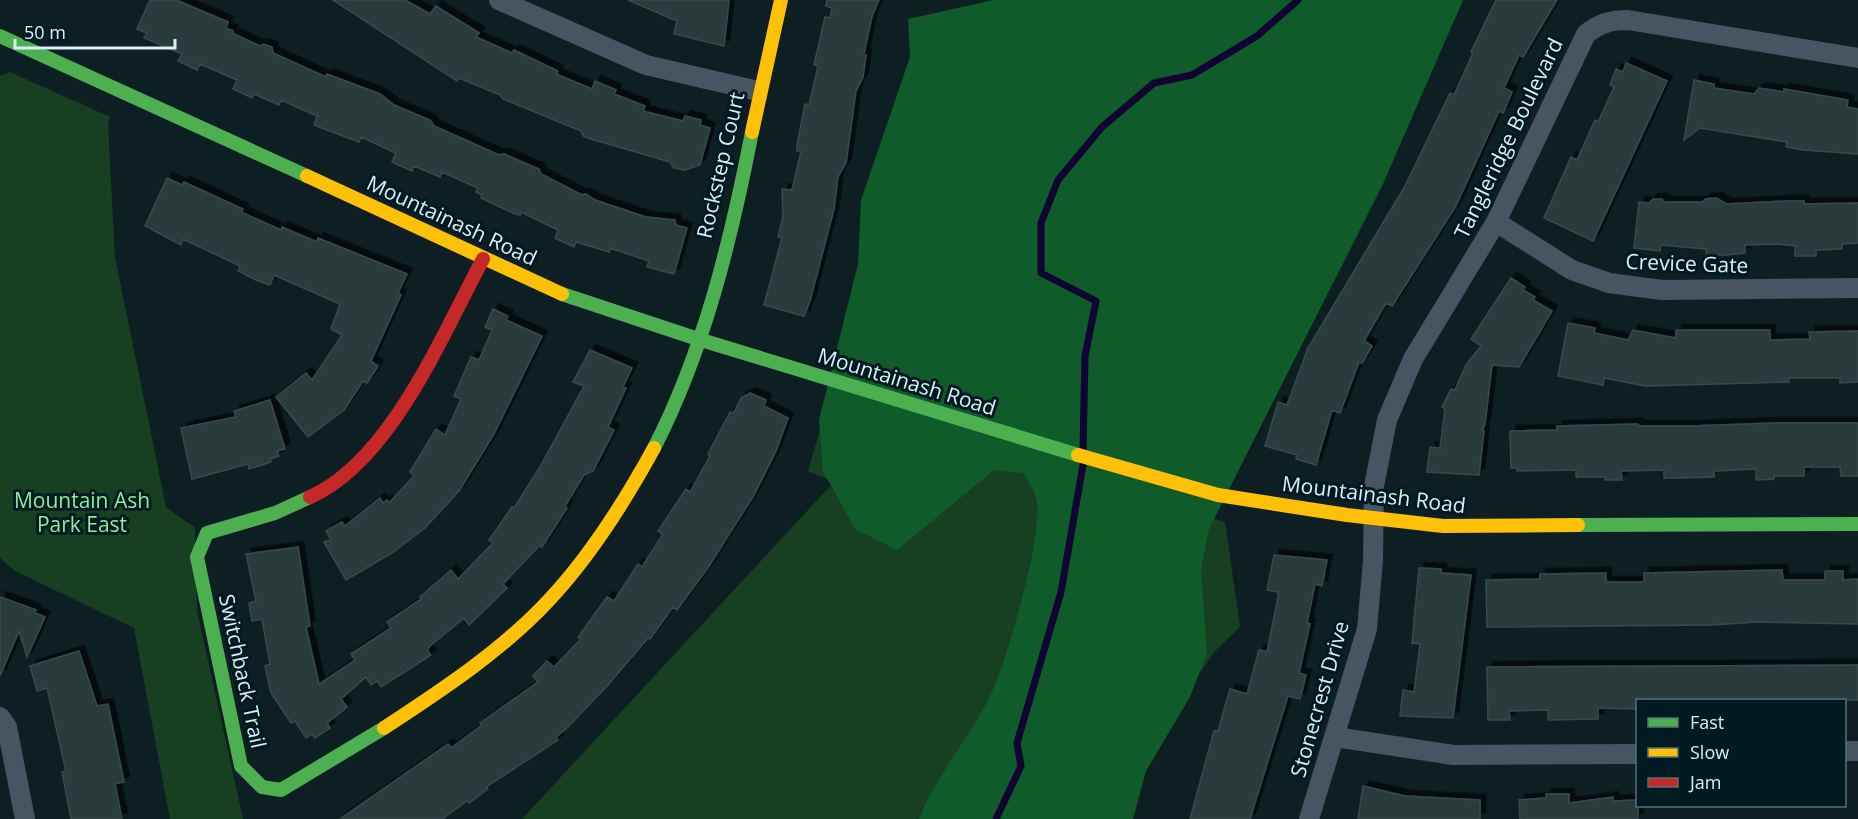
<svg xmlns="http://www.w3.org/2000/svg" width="1858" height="819" font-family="'Open Sans',sans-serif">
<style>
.green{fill:#174023}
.forest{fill:#0f5b2a}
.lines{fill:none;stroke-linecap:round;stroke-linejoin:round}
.stream{stroke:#100433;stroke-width:7}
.building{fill:#293a3a;stroke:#394a4a;stroke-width:1.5;filter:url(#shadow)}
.street{stroke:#465561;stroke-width:20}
.fast{stroke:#4caf50;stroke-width:14}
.slow{stroke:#ffc107;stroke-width:14}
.jam{stroke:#c62828;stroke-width:14}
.labels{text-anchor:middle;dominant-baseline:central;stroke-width:6;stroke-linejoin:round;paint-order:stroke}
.street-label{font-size:21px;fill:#d9eef5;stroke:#001a22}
.park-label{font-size:21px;fill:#89ef9e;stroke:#001a22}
</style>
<defs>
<filter id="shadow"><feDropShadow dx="5.5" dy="-5.5" stdDeviation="0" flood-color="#0009"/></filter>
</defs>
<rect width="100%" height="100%" fill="#0e1f23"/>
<path class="green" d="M10,72l100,45 -2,7 7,133 51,250 29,21 2,83 46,208h-73l-36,-191 -119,-57 -15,-13v-482z
M828,403l397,119 15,105 -25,24 -91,132 -7,36h-595l312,-337 -26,-11z"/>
<path class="forest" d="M993,0h470l-80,184 -174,345 -8,40 6,84 -17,44 -44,74 -13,48h-214c18,-46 52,-82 73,-127 15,-33 53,-161 44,-194 -2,-8 -8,-17 -12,-25l-30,-3 -97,80 -42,-21 -32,-58 -4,-51 39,-156 3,-64 49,-143 -2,-38z"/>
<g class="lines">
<path class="stream" d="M1083,451l2,-95 11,-55 -55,-28v-50l17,-43 44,-53 52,-44 38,-8 65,-39 41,-36
M996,819l25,-53 -4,-23 44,-151 22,-127"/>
</g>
<path class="building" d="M150,0h26l52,22 -2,6 7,3 -1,2 28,13 3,-2 9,3 1,6 53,24 1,-3 53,20 14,11 36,15 4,6 65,29 5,-1 35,15 2,5 41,21 4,-1 9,6 51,17 29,3 1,5 11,3 -13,46 -27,-7 2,-6 -39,-13 -1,4 -33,-10 -2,5 -19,-9 3,-8 -37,-18 -1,3 -7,-2 -32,-15 1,-3 -6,-3 2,-4 -36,-16 -2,5 -26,-11 -2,5 -20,-9 4,-9 -35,-16 -2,5 -45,-17 3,-9 -36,-16 -2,5 -25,-11 -2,4 -19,-9 4,-9 -37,-16 -3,6 -19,-9 4,-7 -38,-16 3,-5 -10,-4z
M333,0h72l25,14 6,-8 43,27 -3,4 36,16 2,-3 44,21 -2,3 36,15 3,-8 21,9 -2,4 31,12 -2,5 40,10 2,-5 16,4 -1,5 10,3 -10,37 -15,5 -11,-2 -4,-6 -79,-23 -8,-3 -2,-5 -78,-32 -3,-4 -41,-17 -2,3z
M628,0h101l-5,46 -50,-12 3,-13z
M827,0h52l-7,16 -8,38 2,1 -3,22 -7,14 -10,72 -8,14 -4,32 -24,92 -6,15 -40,-11 18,-67 -4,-1 5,-20 -1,-28 10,1 9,-38 -4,-1v-6l8,-41 4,1 9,-39 -4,-1 11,-48 5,1 2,-10 -6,-2z
M1496,0h61l-34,57 -4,-2 -15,33 8,4 -9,21 -4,-2 -43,95 -64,100 -6,-3 -22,38 8,5 -10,17 -3,-1 -19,51 -8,-3 -16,55 -20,-6 1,-4 -32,-9 13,-44 9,3 21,-57 97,-162 45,-93 4,2 19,-42 -2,-1z
M1626,63l41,18 -74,160 -49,-23 27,-61 6,3 18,-40 3,2 16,-35 -4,-2 6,-16 7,3z
M1694,80l20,4v4l40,6 5,-6 25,4v-3l64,11 -1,7 11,2v45l-54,-4 -18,-3 1,-5 -87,-14 -16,12z
M167,178l15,7 2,-3 59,27 -2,3 40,18 1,-3 35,15 1,-4 89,36 -9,19 3,2 -30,66 7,5 -11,17 -4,-2 -19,29 -36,27 -32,-40 30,-24 6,7 30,-45 -11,-6 9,-25 -66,-29 -4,10 -14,-5 -18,-9 2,-5 -57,-27 -2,6 -36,-19z
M1716,198l11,6 59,-3h18v3l54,-1v40l-16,1v5l-26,1v6h-21v-10l-18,-2 -32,1v8l-18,2h-21v-6l-45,-4 -1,6 -26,-3 5,-46 10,1 4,-4h9l2,3h39l2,-3z
M1511,278l14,9 -2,3 12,7 -2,3 19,11 -33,56 -27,-2 -7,59 -3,7h2l-5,44 -52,-3 3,-25 10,1 5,-39 -3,-2 9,-18 4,1 11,-25 15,-19 -10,-7z
M493,309l15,7 -2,4 36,16 -48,98 -35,57 -34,37 -33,25 -46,27 -22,-38 7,-2 -5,-9 16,-9 3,4 35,-28 3,5 4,-3 2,3 25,-27 -4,-4 26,-43 9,6 16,-36 -7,-3 17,-39 8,3 13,-30 -7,-3z
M1568,323l27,5 -1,5 34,7 5,-10 43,8v-8h94v10l40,-1 -1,-7 49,-1v51l-18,1v-5h-51v4l-144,4 -41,-8 -1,7 -45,-9z
M590,350l42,18 -9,19 3,1 -18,39 6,3 -21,41 -9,4 -19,31 2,2 -25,39 -2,-2 -37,39 4,4 -38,37 -5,-7 -34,28 -3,4 4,5 -50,32 -4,-6 -6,4 -5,-8 -25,22 6,8 -20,16 3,5 -15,10 -3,-4 -6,4 -11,-17 -4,2 -20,-30 -6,-27 5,-2 -8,-45 -10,2 -3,-18 7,-2 -10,-47 52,-7 12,79 -4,1 13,57 36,-24 -4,-6 40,-26 -4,-6 34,-23 -1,-2 31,-27 7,9 35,-36 -4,-3 23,-33 2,1 26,-41 44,-81 -11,-4z
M750,393l16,7 -2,6 24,12 -12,33 -22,44 -45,71 -32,44 -4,-3 -23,32 -2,-1 -40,47 -41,43 -11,9 2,3 -72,47 2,2 -19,14 -2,-2 -25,18h-102l108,-75 3,4 31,-23 -2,-2 58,-41 -5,-6 14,-15 7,6 27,-28 -3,-2 29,-40 7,4 24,-37 4,3 21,-33 -5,-3 28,-42 4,3 20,-36 -2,-2 22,-42 4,1 7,-15z
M270,400l15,49 -8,2 2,5 -9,3 1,3 -22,7 -1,-5 -56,15 -11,-51 55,-11 -2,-6z
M1774,423h84v53h-17l-1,-9h-36v9h-30v3l-18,1v-11l-42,2v6l-36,1h-14v-8l-43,1 1,9h-17v-3h-29v-7l-59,1v-3h-6l-1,-37 47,-1v-4l81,-2 1,2h52z
M1274,555l53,5 -5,26 -7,-2 -8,39 3,1 -11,49 7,2 -6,24 -12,-3 -38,123h-60l24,-88h4l12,-42 17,5 12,-44 8,2 11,-55v-5l-11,-2z
M1419,568l22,1v4l30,2 -18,143 -53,-2 3,-26 11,2 6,-48 -8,-1z
M1782,570l1,10h42v-9h18v9l15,-1v45l-102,-2 -44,3 -225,2 -1,-47 54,-1v-5l66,-1v9h38v-9z
M0,597l36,13 -1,3 10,4 -18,40 -8,-26 -19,45z
M79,651l18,55 11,-2 16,78 -9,2 7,35h-51l-9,-47 4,-1 -19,-83 -10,3 -7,-25z
M1858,665v35h-220v9l-40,-1v11l-50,1v-10l-39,1 1,9h-22l-1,-53z
M1363,786l42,10 75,4v19h-122z
M1546,794h23v9l44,-6v4l25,-1v19h-118l-1,-19 27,-2z"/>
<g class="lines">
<path class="street" d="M499,0l147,65 112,26
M1496,222l76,48 37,13 53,7 196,-2
M0,717l7,10 18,92
M1335,737l118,18 185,-1
M1844,751h14
M1309,819l58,-190 6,-69 1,-74 13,-66 26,-61 83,-137 90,-188c14,-11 25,-14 42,-14l230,38"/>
<path class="fast" d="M0,36l307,140
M562,294l136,45 380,116
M654,448c50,-97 77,-208 98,-316
M310,497l-35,16 -68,20 -10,24 44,209 21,21 19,3 103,-62
M1578,525l280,-1"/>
<path class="slow" d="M752,132l29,-132
M307,176l255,118
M1078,455l140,40 129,20 96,11 135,-1
M384,728c58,-38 119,-78 166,-129 41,-44 75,-98 104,-151"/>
<path class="jam" d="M310,497c81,-36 132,-162 173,-238"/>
</g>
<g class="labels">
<g class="street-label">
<text transform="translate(1508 138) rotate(-64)">Tangleridge Boulevard</text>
<text transform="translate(720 165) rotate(-77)">Rockstep Court</text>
<text transform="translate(452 220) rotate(25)">Mountainash Road</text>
<text transform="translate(1687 263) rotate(2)">Crevice Gate</text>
<text transform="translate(907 381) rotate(17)">Mountainash Road</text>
<text transform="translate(1374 494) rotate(7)">Mountainash Road</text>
<text transform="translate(243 671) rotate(78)">Switchback Trail</text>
<text transform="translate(1319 699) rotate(-74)">Stonecrest Drive</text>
</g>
<g class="park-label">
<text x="82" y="500">Mountain Ash<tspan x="82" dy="24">Park East</tspan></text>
</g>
</g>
<rect x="1636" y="699" width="210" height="108" fill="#001a22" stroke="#576f76" stroke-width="1.5"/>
<rect x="1648" y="718" width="30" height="9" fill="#4caf50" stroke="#576f76" stroke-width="1.5"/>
<text x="1690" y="729" font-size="18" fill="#d9eef5">Fast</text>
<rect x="1648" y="748" width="30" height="9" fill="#ffc107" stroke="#576f76" stroke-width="1.5"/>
<text x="1690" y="759" font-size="18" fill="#d9eef5">Slow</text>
<rect x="1648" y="778" width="30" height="9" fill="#c62828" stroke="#576f76" stroke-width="1.5"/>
<text x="1690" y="789" font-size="18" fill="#d9eef5">Jam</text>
<path d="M15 39v9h160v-9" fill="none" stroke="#d9eef5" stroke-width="3"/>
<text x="24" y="39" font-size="18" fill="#d9eef5" stroke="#001a22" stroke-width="4.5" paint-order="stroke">50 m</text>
</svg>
